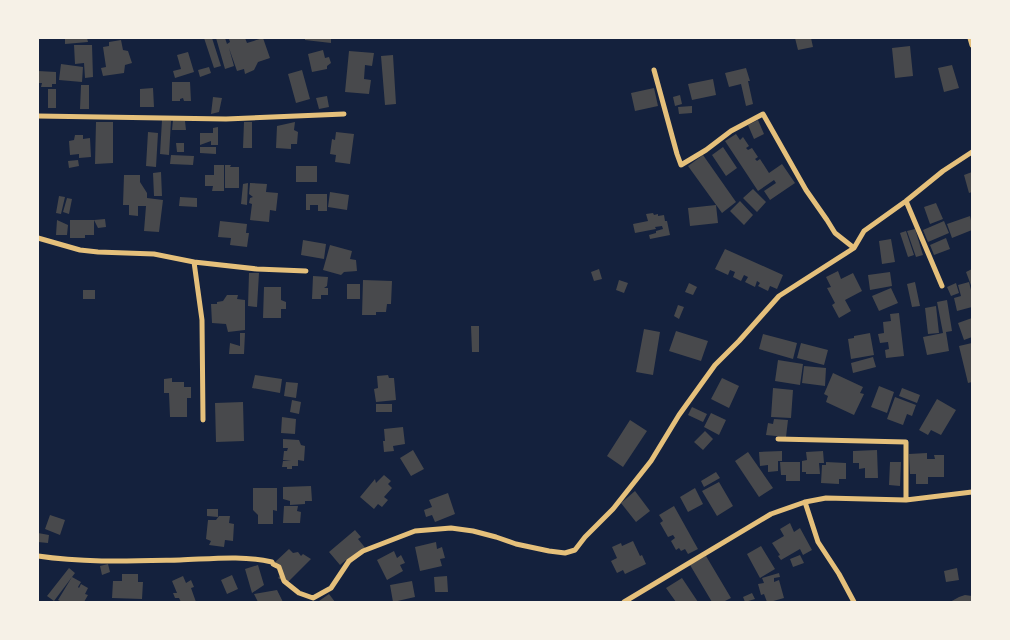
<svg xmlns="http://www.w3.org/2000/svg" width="1010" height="640" font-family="Poppins,sans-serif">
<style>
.building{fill:#48494c}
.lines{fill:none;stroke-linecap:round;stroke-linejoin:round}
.minor{stroke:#e5c07b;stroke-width:5}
</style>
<rect width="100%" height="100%" fill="#14213d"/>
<path class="building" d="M65,38h22l1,4 -23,2z
M204,38h8l9,28 -7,2z
M216,38h9l2,6 3,-2 -1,-3 3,-1h13l2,5 16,-5 7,20 -12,4 -4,8 -9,4 -1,-5 -7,2 -8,-23 5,18 -9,3z
M305,38h26v5l-26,-3z
M795,38h16l2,9 -15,3z
M121,40l2,10 5,1 4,12 -7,2 -1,8 -21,3 -2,-8 5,-1 -3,-20 6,-1v-4z
M74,45h18l1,32 -8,1 -1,-15 -9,1z
M910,46l3,30 -18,2 -3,-30z
M323,50l2,8 4,-1 2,6 -4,3v3l-15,3 -4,-18z
M349,51l25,2 -2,13 -7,-1 -1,14 7,1 -2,14 -24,-2z
M188,52l6,20 -19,6 -2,-7 8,-2 -4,-14z
M393,55l3,49 -11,1 -4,-49z
M61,64l22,3 -1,15 -23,-2z
M952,65l7,23 -15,4 -6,-24z
M209,67l2,6 -11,4 -2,-7z
M746,68l4,13h-2l5,23 -7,2 -5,-22 -12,3 -4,-14z
M302,70l8,29 -14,4 -8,-29z
M38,71l18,1v12h-4v3h-11l1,-4h-4z
M713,79l3,16 -24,5 -4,-16z
M172,82h18l1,19h-7l-1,-3 -3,1v2h-8z
M81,85h8v24h-9z
M153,88l1,19h-14v-18z
M654,88l4,18 -23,5 -4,-18z
M48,89h8v19h-8z
M680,95l2,9 -7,2 -2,-9z
M327,96l2,11 -10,2 -3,-11z
M213,97l9,1 -3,14 -8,2z
M692,106v7l-13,1 -1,-7z
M162,120l9,1 -2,34 -9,-1z
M173,120l12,1 1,9h-14z
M758,120l6,14 -10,5 -6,-14z
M96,122h17v41l-18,1z
M244,122h8v26h-9z
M295,122l-1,8 4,2 -1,12h-6v5l-15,-1 1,-22z
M218,127v18h-7v-4l-11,4v-12h13v-5z
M148,132l10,1 -2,34 -10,-1z
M336,132l18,2 -4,30 -15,-2 1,-7 -6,-1 2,-15 3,1z
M736,134l4,6 3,-3 6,9 -3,2 2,2 4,-2 6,9 -3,2 2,2 3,-2 9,14 13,-9 13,19 -25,17 -6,-9 12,-8 -2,-3 -16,11 -33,-50z
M75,135h8v4l7,-1 1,19 -12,1v-4l-9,1 -1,-14 5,-1z
M176,143h8v9h-7z
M200,147h16v7l-16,-1z
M723,147l14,21 -11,8 -14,-21z
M171,155l23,1 -1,9 -23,-1z
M703,155l33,47 -14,11 -34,-47z
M78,160l1,6 -10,2 -1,-7z
M214,165h10v26h-12l1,-5h-8v-11h9z
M225,165h6l-1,2h9v21h-14z
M296,166h21v16h-21z
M161,172l1,24h-8l-1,-23z
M972,172v20l-3,1 -5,-18z
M124,175h16v7l7,11v5l16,2 -4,32 -15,-1 2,-25h-8v10l-9,-1v-10h-6z
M248,183l-1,22 -6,-1 2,-20z
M250,183l17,1 -1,8 12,1 -2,18 -6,-1 -1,12 -19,-2 2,-16 -3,-1 1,-5 3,-1 -4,-3z
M753,189l13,13 -9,10 -14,-14z
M330,192l19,3 -2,15 -19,-3z
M306,194h21v17h-9v-6h-8v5h-4z
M59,196l6,1 -4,17 -5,-1z
M180,197l17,1v9l-18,-1z
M67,198l5,1 -3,15 -6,-2z
M740,201l13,14 -9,10 -14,-14z
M936,203l7,16 -13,5 -6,-17z
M716,205l2,18 -28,3 -2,-18z
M653,213l1,2 4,-1v2l6,-1 1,6h2l3,14 -20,4 -1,-4 7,-2v-2l7,-2 -1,-3 -7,1 1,2 -21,4 -2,-9 15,-3 -2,-7z
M970,216l2,9v5l-20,8 -5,-14z
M105,219l1,8 -8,1 -4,-8z
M57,220l11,5 -1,10h-11z
M70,220h24v15h-9v3h-15z
M220,221l27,3 -1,9h3l-2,14 -17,-2 1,-7 -13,-1z
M944,221l5,12 -21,9 -5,-12z
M915,229l8,26 -7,2 -9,-26z
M906,231l8,24 -6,2 -8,-24z
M946,238l4,11 -16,6 -4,-10z
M891,239l4,23 -13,2 -3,-23z
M303,240l23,4 -2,15 -23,-4z
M330,245l22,6 -2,8 6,1 1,11 -13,1 -3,3 -18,-5z
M725,249l58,26 -6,14 -7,-3 -2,5 -10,-5 2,-3 -3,-2 -2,6 -10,-5 3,-5 -4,-2 -3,6 -8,-4 2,-5 -5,-2 -2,5 -13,-6z
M599,269l3,10 -8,2 -3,-9z
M972,269v19l-6,-16z
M838,271l3,8 12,-6 9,18 -17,9 6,11 -12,7 -7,-13 3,-2 -8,-15 4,-1 -5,-10z
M890,272l2,14 -22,4 -2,-15z
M249,273h10l-2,34 -9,-1z
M313,276l15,1 -1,9 -3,2h4v7h-7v4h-9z
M363,280l29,1 -1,23h-4l-1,8h-10v3h-14z
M619,280l9,3 -4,10 -8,-3z
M915,282l5,24 -8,1 -5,-23z
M969,282l3,12v13l-15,4 -3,-13 7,-2 -3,-11z
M689,283l8,4 -4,8 -8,-3z
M956,283l3,10 -8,3 -4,-9z
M347,284h13v15h-13z
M264,287h17v13l5,2v7h-5v9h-18z
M891,288l7,15 -19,8 -7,-15z
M83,290h12v9h-12z
M227,295h11l-1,4 8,1v30l-17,2 -2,-8 -14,-1 -1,-19h6v-2l6,-1z
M947,300l5,31 -6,1 3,19 -22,4 -4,-18 20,-4 -6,-31z
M678,305l6,2 -5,12 -5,-3z
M936,306l3,27 -11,1 -3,-26z
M899,313l5,43 -18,2 -1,-8 4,-1 -1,-7 -8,1 -2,-9 6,-1 -1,-11 8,-1 -1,-7z
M972,318v19l-8,3 -6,-17z
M471,326h8v26h-7z
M644,329l16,3 -7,43 -17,-3z
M676,331l32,10 -7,20 -32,-10z
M240,333h5l-1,21h-15l1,-11 10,3z
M870,333l4,22 -23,4 -3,-20 6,-1v-2z
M763,334l34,9 -4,16 -34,-10z
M801,343l27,7 -4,15 -27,-7z
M972,343v39l-4,1 -9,-37z
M873,357l3,10 -23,6 -2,-10z
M778,360l25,4 -3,21 -25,-4z
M804,366l22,2 -1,18 -23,-3z
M833,373l30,14 -3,6 4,1 -10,21 -28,-13 2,-6 -4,-2z
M255,375l27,4 -2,14 -28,-5z
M388,375l1,3h5l2,22 -20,2 -2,-13 4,-1 -1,-12z
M172,378v4h12v5h7v11h-4v19h-17l-1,-24h-5v-14z
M722,378l17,8 -10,22 -18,-9z
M286,382l12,1 -2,15 -12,-2z
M879,386l15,6 -7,21 -16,-6z
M773,388l20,2 -2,28 -20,-1z
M902,388l18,7 -3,8 -18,-7z
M895,397l21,8 -4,11 -5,-2 -4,11 -16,-6z
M937,399l19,11 -15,25 -10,-5 -3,5 -9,-5z
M292,400l9,2 -2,12 -9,-2z
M243,402l1,39 -28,1 -1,-39z
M376,404h16v8h-16z
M692,407l15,7 -4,8 -15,-7z
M711,413l15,7 -7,15 -15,-8z
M282,417l14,2 -1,15 -14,-1z
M774,419l14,1 -2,17 -20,-2 2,-12 5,1z
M630,420l17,11 -24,36 -16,-11z
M403,427l2,17 -12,2 1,5 -10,1 -1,-11h2l-1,-12z
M705,431l8,8 -10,11 -9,-8z
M283,439l16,1 2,5 4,1 -1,15 -6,-1v6h-6v3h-5v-2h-5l1,-6 8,-1h-8l1,-9h3l1,-3h-5z
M413,450l11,19 -13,7 -11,-18z
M877,450l1,28h-13v-10l-6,1v-6h-6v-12z
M782,451v10h-4v10l-10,1v-7l-8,1 -1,-14z
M823,451l1,12h-5l1,11h-14v-2h-4v-11l5,-1 -1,-8z
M748,452l25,36 -14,9 -24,-36z
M927,453v6h8l-1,-4h10v22h-16v7h-12v-10h-6l-1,-20z
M780,462h20v19h-14v-6h-5z
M826,462l20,1v16h-7v5l-18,-1 1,-18h4z
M890,462h11l-1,24 -11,-1z
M716,472l4,6 -16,9 -3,-6z
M384,475l7,6 -3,3 4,4 -8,9 4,3 -6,7 -4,-3 -4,5 -14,-12 15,-18 1,4z
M719,482l14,24 -16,10 -15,-25z
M311,486l1,15h-7v3l-15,1v-4l-7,-2v-12z
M253,488h24v23l-4,-1v14h-15v-9l-5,-5z
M695,488l8,16 -15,8 -8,-15z
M635,491l15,20 -14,11 -15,-19z
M448,493l7,21 -20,8 -3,-7 -6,2 -2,-7 8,-3 -3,-7z
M284,506h14l-1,5 4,1 -1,11h-17z
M674,506l24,43 -10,5 -3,-5 -4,2 -2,-3 -3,2 -5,-9 4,-3 -2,-3 -5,2 -8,-14 3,-2 -4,-6z
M207,509h11v8l-11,-1z
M50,515l15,5 -5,15 -15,-6z
M219,516h11l-1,7 5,1 -1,17 -8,-1 -1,7 -15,-2 2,-4 -5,-2 2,-19h8z
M790,523l4,9 6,-4 12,22 -9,5 -3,-6 -19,11 -3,-4 2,-1 -8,-12 12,-7 -4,-7z
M355,530l6,7 -3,2 9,11 -16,13 -5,-3 -6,5 -11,-13z
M38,533l11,2 -1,8 -10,-1z
M633,541l7,15 2,-1 4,9 -21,10 -2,-4 -6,3 -6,-12 6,-3 -5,-11 9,-4 1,3z
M436,542l1,7 5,-2 3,11 -5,1 2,7 -22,5 -5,-24z
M761,546l14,23 -15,9 -13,-24z
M289,549l4,4 5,-1 3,4 2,-2 8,5 -24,24 -9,-5 4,-4 -9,-10z
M394,551l3,7 4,-3 4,8 -5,2 3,6 -16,9 -10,-20z
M800,555l4,8 -11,4 -3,-8z
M706,556l25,42 -8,4h-11l-22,-37z
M108,564l2,8 -8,3 -2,-9z
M258,565l6,20 -12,8 -7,-24z
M69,568l6,5 -21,28 -7,-5z
M957,568l2,12 -13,2 -2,-11z
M779,573l1,4 -6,1v4l5,-2 5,18 -14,4h-3l-3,-8 -3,1 -3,-11 6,-1 -2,-5z
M122,574h16v8h5l-1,17 -30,-1 1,-17h9z
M232,575l6,14 -11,5 -6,-14z
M183,576l3,7 5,-3 3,7 -3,1 5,14h-15l-2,-4h-4l-2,-5h4l-5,-12z
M447,576l1,16h-13l-1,-15z
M72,577l9,5 -3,5 1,1 2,-4 7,4 -3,6 3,1 -4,7h-22l-4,-2z
M682,578l16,24h-22l-10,-14z
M412,581l3,16 -22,5 -3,-17z
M277,590l6,12h-25l-4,-8z
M752,593l3,6 -10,3 -2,-5z
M329,594l6,8h-15l-1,-1z
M965,595l7,1v6h-22l9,-5z"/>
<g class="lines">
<path class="minor" d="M970,38l2,7
M654,70l23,84 4,11 25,-15 25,-19 32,-17 43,76 21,30 8,13 19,15
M38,116l188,3 118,-5
M906,201l36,85
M38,238l42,12 18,2 56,2 40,8 8,58 1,100
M194,262l63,7 49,2
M778,439l128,3v58
M805,502l13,40 21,32 15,28
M38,556c46,7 95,5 142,4 30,-1 62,-5 92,2l1,2 6,3 5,14 15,12 14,5 18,-10 18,-27 14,-10 52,-20 36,-3 22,3 23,6 20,7 33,7 16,2 10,-3 10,-13 28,-28 38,-48 28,-46 36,-50 24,-24 40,-45 75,-48 10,-17 42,-30 37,-30 29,-19
M624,602l147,-88 34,-12 21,-4 80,2 66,-8"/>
</g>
<rect width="1010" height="640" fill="none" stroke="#f6f1e7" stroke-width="78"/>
</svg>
